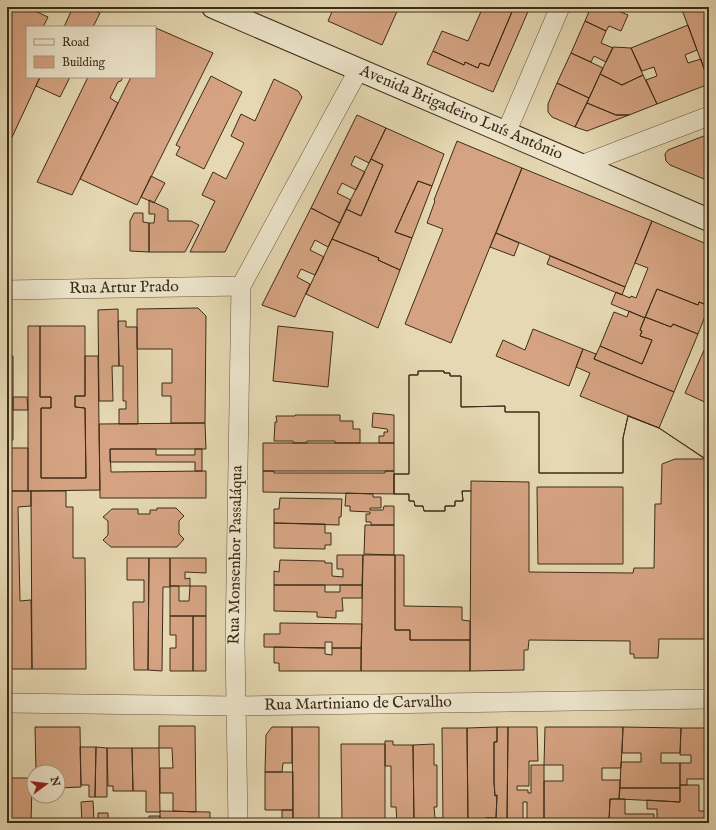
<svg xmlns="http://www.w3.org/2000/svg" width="716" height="830" font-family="'IM FELL English',serif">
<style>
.building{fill:#d5a382;stroke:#3d2c17;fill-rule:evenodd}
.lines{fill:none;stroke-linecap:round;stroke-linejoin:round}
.minor-casing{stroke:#67573e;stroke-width:20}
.secondary-casing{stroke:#3d2c17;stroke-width:24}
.minor{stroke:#eee6cd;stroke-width:19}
.secondary{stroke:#eee6cd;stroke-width:22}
.labels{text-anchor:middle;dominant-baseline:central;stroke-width:3;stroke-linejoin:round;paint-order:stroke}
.street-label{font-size:16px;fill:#3d2c17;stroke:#eee6cd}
</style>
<rect width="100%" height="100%" fill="#e5d8b2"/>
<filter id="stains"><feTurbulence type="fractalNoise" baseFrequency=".005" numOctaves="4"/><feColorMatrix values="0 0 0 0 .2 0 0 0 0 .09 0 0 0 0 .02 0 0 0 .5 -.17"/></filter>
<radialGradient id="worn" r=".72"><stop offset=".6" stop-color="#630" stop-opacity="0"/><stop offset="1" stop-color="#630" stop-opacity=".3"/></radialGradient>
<path class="building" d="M14,7h12l22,10 -5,10h-16v50h13l-33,71v-136l4,2z
M73,7h14l13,6 -7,14h-29z
M334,7h65l-17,38 -54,-24z
M483,7h31l-25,59 -9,-3 -2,5 -13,-6 -1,3 -31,-14 9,-20 26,10z
M514,7h16l-37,85 -66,-28 6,-13 31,14 1,-3 13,6 2,-5 9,3z
M591,7h26l-1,3 12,5 -7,16 -12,-5 -3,5 -21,-10z
M681,7h28v75l-12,-32z
M585,21l21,10 -5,12 12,5 -7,14 -12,-6 -3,6 -20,-9z
M688,25l9,25 -12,5 3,8 13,-4 8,25 -52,20 -11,-24 11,-4 -3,-9 -12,4 -11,-23z
M156,28l57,25 -76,152 -57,-26 51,-102h24z
M613,47l18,1 12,27 -21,10 -22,-11z
M571,53l32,15 -14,30 -32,-15z
M600,74l22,11 21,-10 14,29 -28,11h-13l-29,-12z
M211,76l31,16 -38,77 -28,-14 4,-8 -4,-2z
M40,77h30l-10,20 -24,-11z
M88,77h35l-2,4 -3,1 -8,16 8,5 -46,92 -35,-13z
M274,79l24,12 4,6 -77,155h-35l25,-51 -13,-6 11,-23 13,7 18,-36 -13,-7 10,-22 14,7z
M557,83l32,15 -14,29 -23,-10 -4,-5v-8z
M587,103l29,12h13l-42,16 -12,-4z
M357,115l29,13 -17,35 -14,-7 -4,9 14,7 -9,18 -14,-7 -5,10 14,7 -11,23 -29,-15z
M386,128l58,26 -12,32 -14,-5 -23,51 17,6 -12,32 -22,-10 1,-2 -47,-19 14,-30 15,7 22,-51 -12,-6z
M709,134v47l-39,-16 -4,-4 -1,-7 3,-4z
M457,141l65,27 -71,175 -46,-19 38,-95 -16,-6 8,-22 -1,-1z
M371,159l12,6 -22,51 -15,-7z
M522,168l130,53 -27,66 -129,-54z
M7,175h3l-3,37z
M151,176l14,7 -11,20 -13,-6z
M418,181l14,5 -20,52 -17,-6z
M149,200l19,9v12h23l8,4 -14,27h-36v-29h5l1,-9h-6z
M311,208l29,15 -12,24 -13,-7 -5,10 14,7 -9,18 -14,-6 -4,8 13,7 -15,33 -33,-12z
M134,213h9v9l6,1v29l-19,-1v-30z
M652,221l57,24v61l-10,-4 -1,3 -41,-16 -12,29 -34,-14 5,-12 14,6 1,-2 5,2 12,-30 -13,-5z
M496,233l23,10 -5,13 -24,-9z
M332,239l47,19 -1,2 22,10 -22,58 -72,-34z
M550,256l75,31 -3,8 -75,-31z
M657,289l41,16 1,-3 10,4 -11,28 -25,-10 -2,3 -26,-10z
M198,308l8,8 -1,107h-34v-27h-9v-13h10v-34h-35v-40z
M118,309l1,57h-7l1,35h-14l-1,-91z
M629,311l16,7 -5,12 2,1 -2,5 12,4 -10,24 -42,-18 14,-34 13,5z
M645,317l26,10 2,-3 25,10 -24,58 -80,-33 6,-13 42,18 10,-24 -12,-4 2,-5 -2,-1z
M118,321h8v6h11l1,97h-19v-15h7v-8h-3v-35h-4z
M28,326h12v71h11v11h-10v70h45l-1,-70 -10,-1v-11h10v-40h13l2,134 -72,1z
M40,326h45v70h-10v11l10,1 1,70h-45v-70h10v-11h-11z
M278,326l55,6 -5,55 -55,-6z
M533,329l50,20 -14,37 -73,-30 7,-16 22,10z
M709,339v65l-24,-11z
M583,349l13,5 -2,5 80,33 -15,36 -79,-32 10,-23 -14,-6z
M7,356h6v84h-6z
M418,371h26v2h6v3h11v31l44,-1v6h34v61h84v-35l5,-22 31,12 46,31h-30l-13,5 -1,40h-6l-1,64h-20l-1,5 -104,-1v-90l-58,-1v10h-9l1,10h-8v5h-10v5h-21l-1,-5h-8l-1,-5h-5v-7h-15v-20h15v-99h9zM537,487h86v77h-85z
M418,371h26v2h6v3h11v31l44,-1v6h34v61h84v-35l5,-22 31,12 50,33v178h-50l-1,19h-24v-4h-4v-13l-101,-1 -1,10h-4v20l-54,1 1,-180h-9l1,10h-8v5h-10v5h-21l-1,-5h-8l-1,-5h-5v-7h-15v-20h15v-99h9z
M13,397h14l1,13h-15z
M373,413l21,2v28h-15v-7h5v-4h4l-1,-3 -15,-2z
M295,415h45v6h13v8h7v14h-25v-2h-28v2h-14v-2h-19l1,-19h2l-1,-6h19z
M205,423l1,26h-96l1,23 95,-1v27h-106l-1,-74z
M7,440h2v8h19v43h-21z
M263,443h131v28h-131z
M110,449h46v6h39v-6h7v22h-7v-9h-85z
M263,471h11v2h111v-2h9v23l-131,-2z
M7,491h24v15l-13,1 2,94 11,-1 1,69h-25z
M31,491h35v16h7v51h12l1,111h-54z
M346,493l27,1v3h8v11h-11v2h13l1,-4h10v19h-23v-3h-5v-8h4v-2l-20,-1v-5h-5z
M280,498l62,1 -1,18h-2v8l-65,-2v-14h5z
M157,508h19l8,8 -5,5v13l5,5 -7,8h-66l-8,-7 5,-5v-14l-5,-4 9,-8h26v5h12v-4h7z
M274,523l51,1v9h6v12h-6v4l-51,-1z
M365,525h29v30l-30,-1z
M337,555h26l-1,30h-88v-14l5,1 1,-12 45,1v2h7v13l11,1v-8h-6z
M363,555h32v75h15v10h60v31h-109z
M395,555h9v51l58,1v13l8,1v19h-60v-10h-15z
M127,558h22l-1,112h-14l-1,-68h11v-22h-17z
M149,558h21v29h-7l-1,84 -14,-1z
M170,558h36v15l-21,-1v7l5,-1v8h-20z
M274,585h51v7h15v-7h22v13h-20l1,13h-7v7l-19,-1v-5l-43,-1z
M170,586h9v15h10l1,-15h16v30h-36z
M170,616h23v55h-23v-23h6v-13h-6z
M193,616h13v55h-13z
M280,623l82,1 -1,24h-29v-6h-7v6l-61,-1v-13h16z
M274,647l51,1v6l7,1v-7h29v23h-82v-8h-5z
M159,726h36l1,86 -23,-1v-18h-13v-25h13l-1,-20h-13z
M35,727h45l1,60 -23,1v-16h-22z
M272,727h20v36h-9l-1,9h-17l1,-37z
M292,727h27v96h-26z
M497,727v15h-3v40l1,14 2,-1 -1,23h-11v4l-17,1 -1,-95z
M497,727h11l-1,96h-39l17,-1v-4h11l1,-23 -2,1 -1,-14v-40h3z
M508,727h29l1,34h-9v25h-12v4h11v3h3v-28h13v58h-17v-21h-4v21h-16z
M545,727h78l-2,41h-19v12h18l-1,19h-9l-1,22 -65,-1v-39h19v-16h-19z
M623,727l58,1 -1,25h-19v10h19v25h-60l1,-26h20v-9h-19z
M442,728h25l1,95h-25z
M681,728h28v51h-22v6h-7v-22h11v-8h-11z
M385,741h8v4h20l1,78h-17l-1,-16h-5v-41h-6z
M341,744h44v79h-43z
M434,744v21h3v42h-3l1,11h8v5h-29l-1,-78z
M80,747h16l-1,50h-6v-12h-8z
M96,747l11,1v49h-12z
M107,748h25l1,43h-20v-5h-5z
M132,748h27l1,64h-14v-21h-13z
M265,772h28v38h-28z
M7,778h20l4,4 1,3 -1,38h-24z
M680,785h19v26h10v11h-52v-13h-10v-9l33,2z
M620,788h60v14l-61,-3z
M610,799h15v15h29v8l-45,-1z
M93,801l1,20 1,2h-13l-1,-21z
M282,810h11v13h-28v-4h17z
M160,811l50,1v11h-50z
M98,813h10v10h-13v-2h3z
M149,816h11v7h-11z
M609,821h47v2h-47z"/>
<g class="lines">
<defs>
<path id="minor" d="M506,133l54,-126
M581,165l128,-49
M7,290l234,-4
M7,703l228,3 474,-7
M238,823l-3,-179 6,-358 118,-217"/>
<path id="secondary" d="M213,7l496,213"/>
</defs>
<use href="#minor" class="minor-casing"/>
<use href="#secondary" class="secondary-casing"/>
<use href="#minor" class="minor"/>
<use href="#secondary" class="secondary"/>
</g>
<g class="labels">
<g class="street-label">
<text transform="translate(461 113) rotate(23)">Avenida Brigadeiro Luís Antônio</text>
<text transform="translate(124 288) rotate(-1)">Rua Artur Prado</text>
<text transform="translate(236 555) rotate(-89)">Rua Monsenhor Passaláqua</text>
<text transform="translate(358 704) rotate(-1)">Rua Martiniano de Carvalho</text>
</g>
</g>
<rect width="716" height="830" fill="none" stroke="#e5d8b2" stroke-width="24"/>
<rect x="8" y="8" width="700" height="814" fill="none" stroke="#3d2c17" stroke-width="2"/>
<rect x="12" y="12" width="692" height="806" fill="none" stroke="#3d2c17"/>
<rect x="26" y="26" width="130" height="52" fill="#eee6cd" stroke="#a79c84"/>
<rect x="34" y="39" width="20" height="6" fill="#eee6cd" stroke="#a79c84"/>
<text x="62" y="46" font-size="12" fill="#3d2c17">Road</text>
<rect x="34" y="56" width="20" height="12" fill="#d5a382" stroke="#a79c84"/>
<text x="62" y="66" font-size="12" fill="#3d2c17">Building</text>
<g transform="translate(46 784) rotate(75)"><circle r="19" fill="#eee6cd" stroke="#a79c84"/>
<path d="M0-3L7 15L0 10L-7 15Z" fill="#8f2418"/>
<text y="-6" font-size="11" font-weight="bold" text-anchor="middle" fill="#3d2c17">N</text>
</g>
<rect width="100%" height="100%" filter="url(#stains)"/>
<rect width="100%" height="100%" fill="url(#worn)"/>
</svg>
